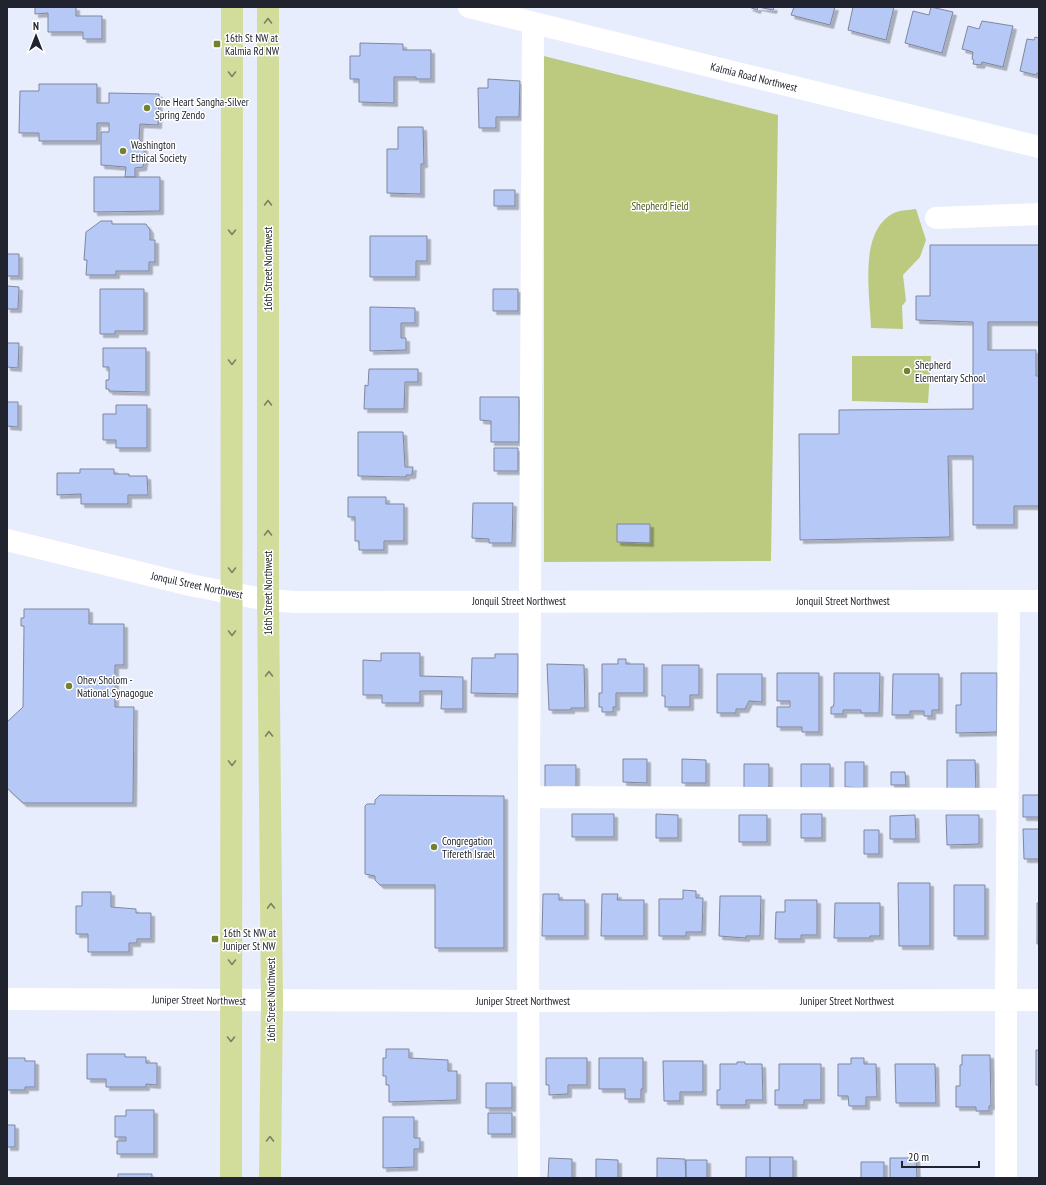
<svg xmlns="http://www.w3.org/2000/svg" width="1046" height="1185" font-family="'PT Sans Narrow',sans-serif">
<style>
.green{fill:#bbca7f}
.building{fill:#b6c8f6;stroke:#7e879f;filter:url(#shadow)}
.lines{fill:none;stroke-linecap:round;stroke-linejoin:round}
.minor{stroke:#fff;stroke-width:22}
.major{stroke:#d2dd9b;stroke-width:22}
.oneway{stroke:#7a8064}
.poi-dot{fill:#74812f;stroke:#fff;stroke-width:1.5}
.labels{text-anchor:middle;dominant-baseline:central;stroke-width:3;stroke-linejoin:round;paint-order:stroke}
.poi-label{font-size:11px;fill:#21242e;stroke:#fff;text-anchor:start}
.street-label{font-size:11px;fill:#21242e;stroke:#fff}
.park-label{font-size:11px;fill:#4c5616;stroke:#fff}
</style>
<defs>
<filter id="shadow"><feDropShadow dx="3.5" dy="3.5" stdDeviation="0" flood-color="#0004"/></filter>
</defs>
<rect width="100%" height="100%" fill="#e7edfd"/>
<path class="green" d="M544,56l234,59 -7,446 -227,1z
M916,209l10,31 -6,17 -17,18 3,26 -4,5 1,23 -32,-1c-1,-34 -13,-97 23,-115 6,-3 15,-3 22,-4z
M852,356h79l-3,47 -76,-2z"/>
<path class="building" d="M35,7h41v9h26v23h-19v-7h-35v-19l-13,1z
M749,7h25l-1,3 -15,-3 -1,3z
M794,7h41l-5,18 -39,-10z
M853,7h41l-8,33 -38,-10z
M931,7l22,5 -11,41 -37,-10 8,-32 16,4z
M982,21l31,5 -10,41 -21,-5 -1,3 -8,-1 1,-4 -2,-1 1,-7 -11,-3 6,-23 11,3z
M1035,37l4,1v35h-2l-1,2 -16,-4 7,-32 7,1z
M360,43l43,1v6h28v29h-15v-2h-22v26l-35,-1v-23h-9v-23h10z
M488,79l32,2 -1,36h-23v11h-17l-1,-40h10z
M39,84h58v19h12v-10l50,1 -1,31 -18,-1 -1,15 4,4 2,14 -2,10 -8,1v9h-10l1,-10 -25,-2v-33h8v-9h-12v18h-58v-8h-20l1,-42h19z
M398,127h25l1,37h-3v30l-34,-1v-44h11z
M94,177h66v34l-66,1z
M494,190h21v16h-21z
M101,221h11v3h34l4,6v10h5v22h-6v9h-33v4h-30l1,-15h-3l2,-28z
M370,236h57v25h-11v16h-46z
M930,245h109v77h-51v28h48v26h3v130h-25v19h-41v-69h-25l2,81 -150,3 -1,-106h40v-24l134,-1v-87l-57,-2v-24h14z
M7,254h12v22h-12z
M7,286l12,1 -1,22h-11z
M100,289h44v42h-29v3h-15z
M493,289h25v22h-25z
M370,307l45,1v15h-14v15h5v12l-36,1z
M7,343h12l-1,25 -11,-1z
M103,348h43v44l-37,-1v-2h-3v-9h3v-13h-6z
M369,369h49v13h-13l-1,27h-40l1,-24 3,1z
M480,397h39v45h-28v-21l-11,-1z
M7,402h11v25l-11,-1z
M116,405h31v43h-31v-8h-13v-26h13z
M358,432h45l2,35h8l-1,8h-6v2l-48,-1z
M494,448h24v23h-24z
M80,469h34v5h15v2h18l1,19h-20v9h-47v-10l-24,1v-22h23z
M348,497h38v7h18v37h-20v9h-25v-9h-4v-24h-7z
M473,503h40l-1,40h-23v-4l-17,-1z
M617,524h33v19l-33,-1z
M24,609h65v15h35v41h-9v42h19l-1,96h-110l-16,-15v-66l16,-15 1,-81h-3v-8h3z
M381,653h39v23l43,1v32h-22l1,-18h-22v12h-38v-8h-19v-35l18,1z
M495,654h23v40l-47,-1 1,-35h23z
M618,659h8v5h18v29h-28v14h-3v5h-11v-5h-3v-14h3v-29h16z
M547,664l37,1 1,43h-14v2h-22z
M662,665h37v30h-9v12h-25v-11h-3z
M777,673h42v59h-17v-5h-25v-20h13v-6h-13z
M834,673h46l-1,40h-18v-3h-18v4h-12v-7h2l1,-4z
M961,673h36v59l-41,1v-28h5z
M717,674h45v28l-13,-1 -4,8h-9v4h-19z
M893,674h46v36h-7v6h-8v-5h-14v4h-18z
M623,759h24v24l-24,-1z
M682,759l24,1v23h-24z
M947,760h28l1,31h-29z
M845,762h19v26l-19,-1z
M744,764h25v24h-25z
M801,764h29v25l-29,-1z
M545,765h31v27h-31z
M891,772h14l1,13h-15z
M380,795l124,1v152h-69v-63h-55l-5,-5v-4l-10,-2v-68l2,-2h8v-4z
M1023,795h16v22h-16z
M572,814h42v23h-42z
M656,814l22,1v23h-22z
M801,814h21v24h-21z
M739,815h28v27h-28z
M915,815l1,24h-26v-23z
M946,815h33v29l-32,1z
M1023,829h16v30h-15z
M864,830h15v24h-15z
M898,883h32v63h-31z
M954,885h31v51h-31z
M683,890l13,1v7h7l-1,34h-16v4h-27v-37h24z
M82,892h29v15l25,2v4h15v26h-14v4h-8v9h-41v-18h-12v-28h6z
M543,894h16v6h26v36h-43z
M602,894h16l-1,6h27v36h-43z
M720,896h41l-1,40h-14v2l-27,-2z
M785,900h32v35h-16v4h-26l1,-27h9z
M835,903h45v33h-10v2h-36z
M1037,903h2v41h-2z
M386,1049h23v9l39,2v11h9v29l-68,2v-17h-3v-9h-3v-18h3z
M1036,1050h3v35h-3z
M87,1054h38v3h21v6h11v22l-11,-1v3h-40v-8h-19z
M962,1055h28l1,51h-2v5h-13v-4h-20v-21h4v-21h2z
M7,1058h18v3h10v26h-10v3h-18z
M546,1058h41v27h-19v9l-19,1v-10h-3z
M599,1058h44v31h-2v10h-16v-10h-26z
M851,1058h13v6h12l1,33h-11v9h-17l-1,-10h-10v-32h13z
M663,1061h40v31h-23v9h-16z
M737,1062h8v2h17l1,36h-17v5h-29v-15h3v-26h17z
M779,1064h42v36h-17v5h-29v-15h4z
M895,1064h40l1,39h-40z
M486,1083h26v25h-26z
M126,1110h28v44h-37v-13h9v-4h-11v-21h11z
M488,1113h24v21h-24z
M383,1117h31v21h6v11h-6v18l-31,1z
M7,1125h8v22h-8z
M746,1157h24v21h-24z
M770,1157h23v21h-23z
M549,1158l23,1v19h-24z
M657,1158l28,1 1,19h-29z
M890,1158h26l1,20h-27z
M596,1159l22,1v18h-22z
M686,1160h21v18h-21z
M861,1162h23v16h-23z
M118,1174h34v4h-34z"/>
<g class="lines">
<path class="minor" d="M469,7l570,140
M936,218l103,-4
M7,540l183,45 78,15 27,2 744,-1
M529,797l478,2
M7,999l521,2 511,-1
M529,1178l-1,-208 5,-947
M1006,1178v-178l3,-399"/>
<path class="major" d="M268,7v593l4,401 -2,177
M231,1178l1,-1171"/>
</g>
<defs><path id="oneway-chevron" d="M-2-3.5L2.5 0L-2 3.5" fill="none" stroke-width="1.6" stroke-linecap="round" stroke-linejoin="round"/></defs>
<g class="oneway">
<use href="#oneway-chevron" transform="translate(268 21) rotate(-90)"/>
<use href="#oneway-chevron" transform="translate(232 74) rotate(90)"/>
<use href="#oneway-chevron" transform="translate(268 203) rotate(-90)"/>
<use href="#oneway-chevron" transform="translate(232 232) rotate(90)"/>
<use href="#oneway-chevron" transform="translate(232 362) rotate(90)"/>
<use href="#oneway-chevron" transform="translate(268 403) rotate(-90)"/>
<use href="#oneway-chevron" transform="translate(268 533) rotate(-90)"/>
<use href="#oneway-chevron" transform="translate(232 570) rotate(90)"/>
<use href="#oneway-chevron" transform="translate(232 633) rotate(90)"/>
<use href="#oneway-chevron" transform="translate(269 674) rotate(-90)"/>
<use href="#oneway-chevron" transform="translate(269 734) rotate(-91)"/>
<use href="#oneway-chevron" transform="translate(232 763) rotate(90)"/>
<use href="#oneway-chevron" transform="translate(271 906) rotate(-91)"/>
<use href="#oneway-chevron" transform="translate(232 962) rotate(90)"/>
<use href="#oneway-chevron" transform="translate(231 1039) rotate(90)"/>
<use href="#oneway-chevron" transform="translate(270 1139) rotate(-89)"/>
</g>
<g class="poi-dot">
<rect x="213" y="40" width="8" height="8" rx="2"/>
<circle cx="147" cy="108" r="4"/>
<circle cx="123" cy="151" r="4"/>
<circle cx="907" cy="371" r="4"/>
<circle cx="69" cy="686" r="4"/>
<circle cx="434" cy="847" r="4"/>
<rect x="211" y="935" width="8" height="8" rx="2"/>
</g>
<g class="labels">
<g class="poi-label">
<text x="225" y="38">16th St NW at<tspan x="225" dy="13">Kalmia Rd NW</tspan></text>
<text x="155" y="102">One Heart Sangha-Silver<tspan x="155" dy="13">Spring Zendo</tspan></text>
<text x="131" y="145">Washington<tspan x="131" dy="13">Ethical Society</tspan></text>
<text x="915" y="365">Shepherd<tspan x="915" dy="13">Elementary School</tspan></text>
<text x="77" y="680">Ohev Sholom -<tspan x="77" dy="13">National Synagogue</tspan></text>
<text x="442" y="841">Congregation<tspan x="442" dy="13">Tifereth Israel</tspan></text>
<text x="223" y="933">16th St NW at<tspan x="223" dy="13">Juniper St NW</tspan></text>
</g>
<g class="street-label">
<text transform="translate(754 77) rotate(14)">Kalmia Road Northwest</text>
<text transform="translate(268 269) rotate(-90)">16th Street Northwest</text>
<text transform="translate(197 585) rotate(12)">Jonquil Street Northwest</text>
<text transform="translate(268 593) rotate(-90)">16th Street Northwest</text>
<text x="519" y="601">Jonquil Street Northwest</text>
<text x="843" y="601">Jonquil Street Northwest</text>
<text transform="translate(199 1000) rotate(1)">Juniper Street Northwest</text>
<text transform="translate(271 1000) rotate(-90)">16th Street Northwest</text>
<text x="523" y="1001">Juniper Street Northwest</text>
<text x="847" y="1001">Juniper Street Northwest</text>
</g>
<g class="park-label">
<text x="660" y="206">Shepherd Field</text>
</g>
</g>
<rect width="1046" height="1185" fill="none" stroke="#21242e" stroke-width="16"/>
<g transform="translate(36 36)" stroke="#ffffff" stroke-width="3" paint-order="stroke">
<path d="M0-3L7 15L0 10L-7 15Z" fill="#21242e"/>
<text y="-6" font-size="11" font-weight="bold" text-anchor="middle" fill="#21242e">N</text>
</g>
<path d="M902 1161v6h77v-6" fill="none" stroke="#21242e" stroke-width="2"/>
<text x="908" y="1161" font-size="12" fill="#21242e" stroke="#ffffff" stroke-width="3" paint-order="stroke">20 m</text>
</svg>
